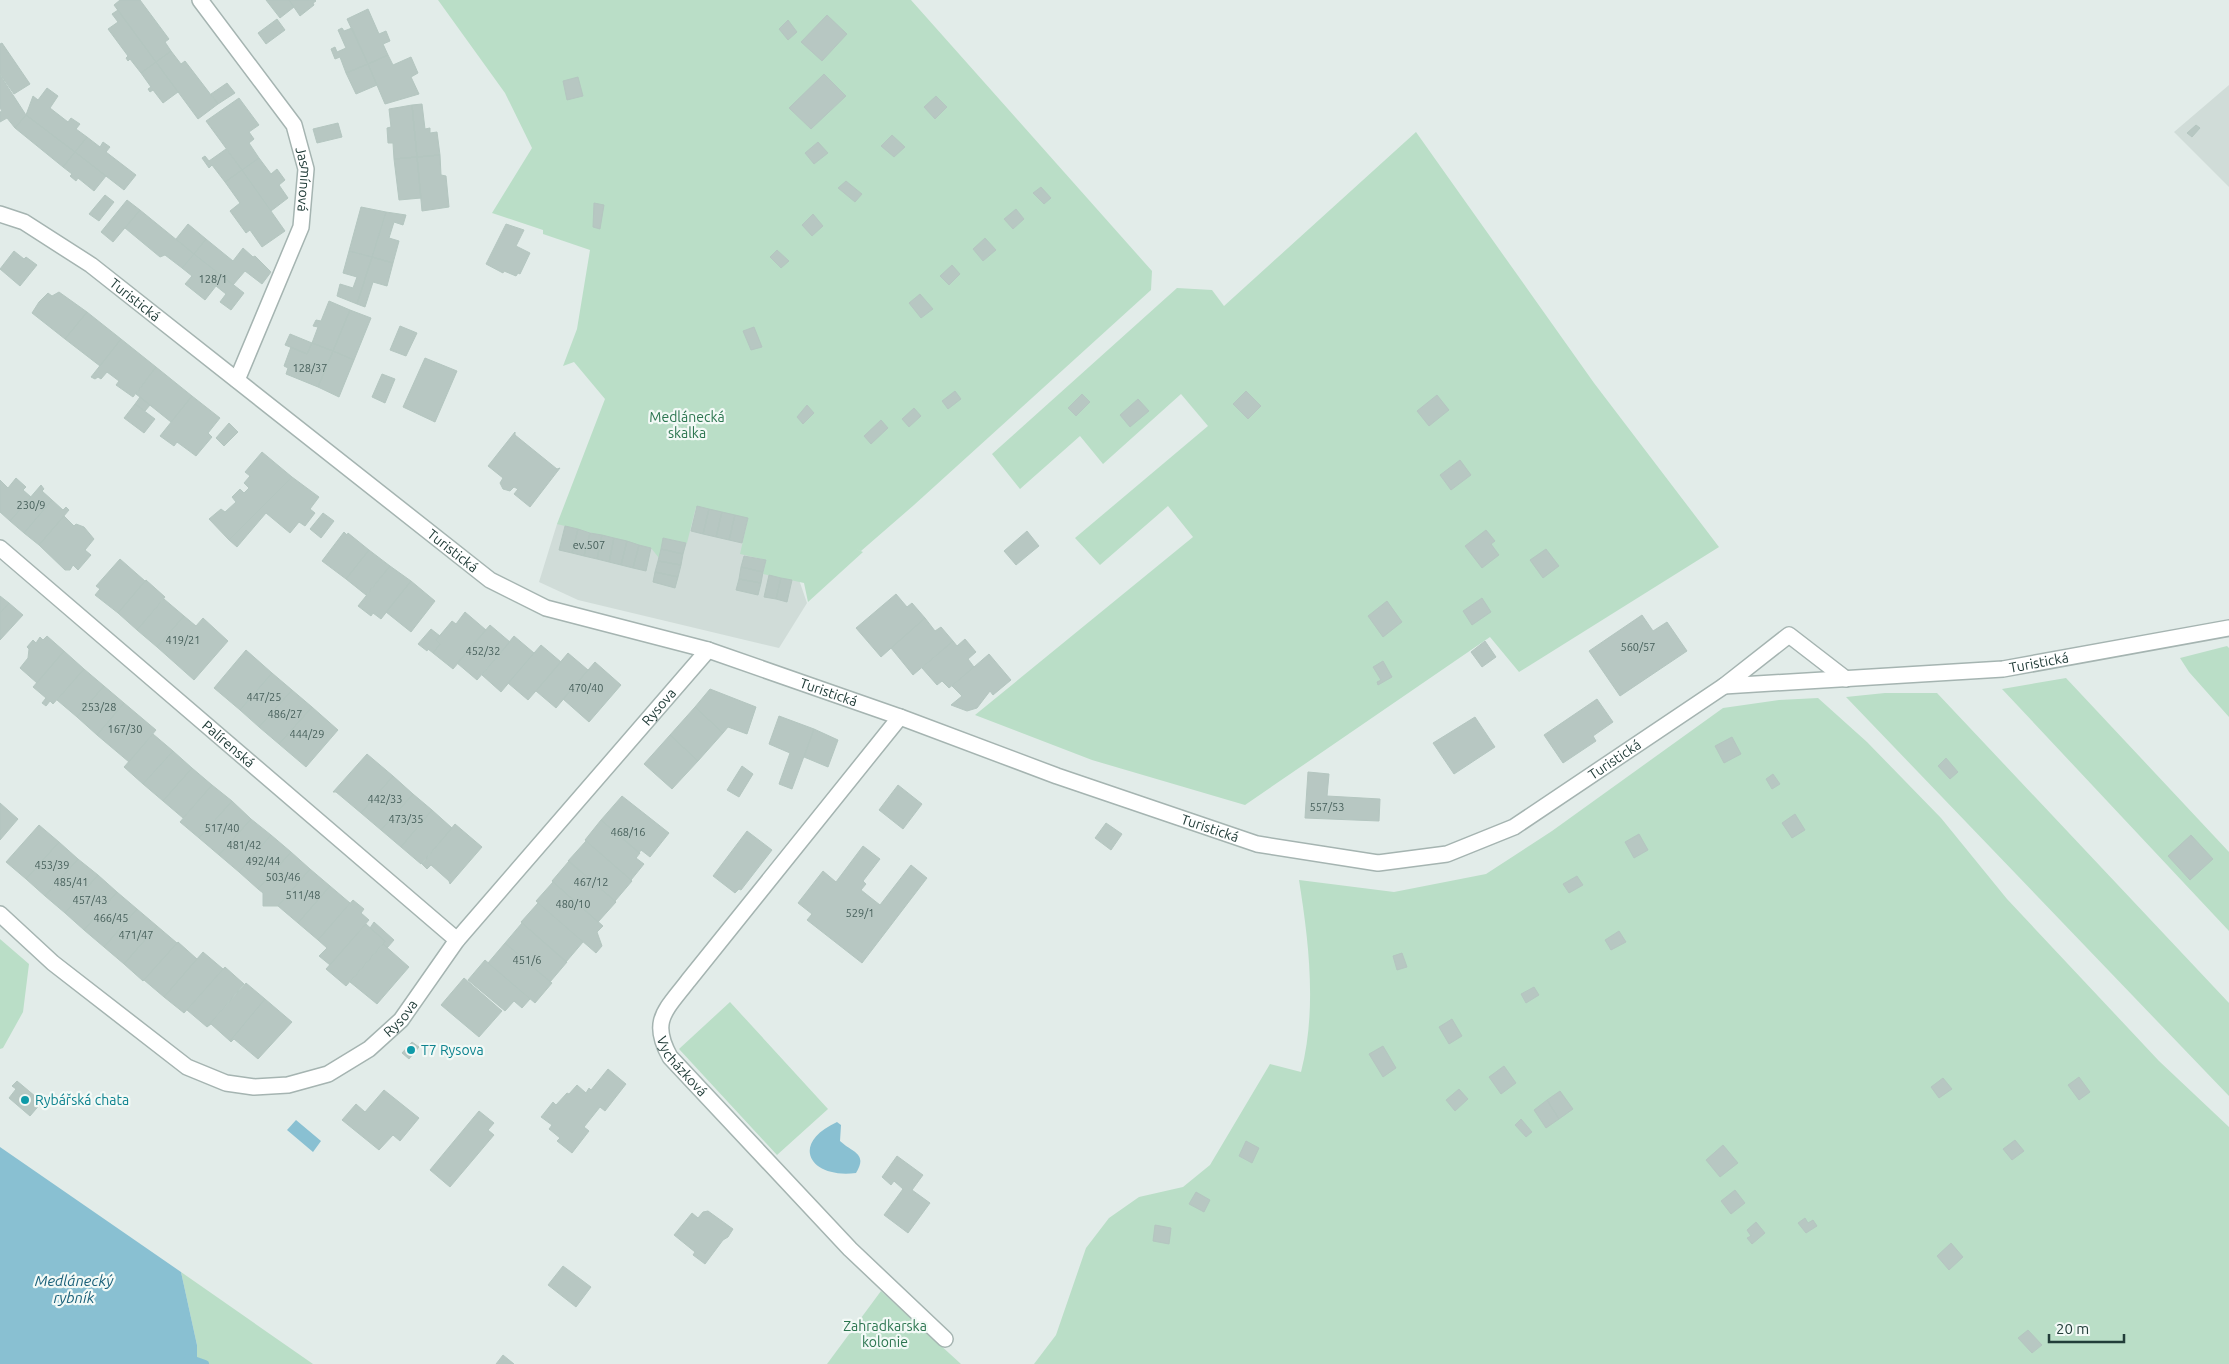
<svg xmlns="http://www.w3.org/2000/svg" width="2229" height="1364" font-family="Ubuntu,sans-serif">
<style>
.built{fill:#d0dcd8}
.green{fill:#badec7}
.water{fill:#89c0d2}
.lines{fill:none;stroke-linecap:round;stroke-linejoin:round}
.stream{stroke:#89c0d2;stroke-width:8}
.building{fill:#b7c7c2;stroke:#b4c6c0}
.street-casing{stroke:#a5b4b1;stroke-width:18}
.street{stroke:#fff;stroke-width:15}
.culture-dot{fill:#0f9aa8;stroke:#f2f9f6;stroke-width:2}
.labels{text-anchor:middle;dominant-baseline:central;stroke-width:4.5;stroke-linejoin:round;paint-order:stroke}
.number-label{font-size:11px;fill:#47605b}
.street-label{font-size:14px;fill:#223d39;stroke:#f2f9f6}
.park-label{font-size:14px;fill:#2b754f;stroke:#f2f9f6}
.culture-label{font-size:14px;fill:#0d838f;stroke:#f2f9f6;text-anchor:start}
.water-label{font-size:15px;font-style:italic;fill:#1b617a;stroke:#f2f9f6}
</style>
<rect width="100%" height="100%" fill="#e2ece9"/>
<path class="built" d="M2229,85v102l-55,-55z
M696,497l55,17 46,60 10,29 -28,45 -201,-48 -39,-18 18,-58z"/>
<path class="green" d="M438,0h473l241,271 -1,19 -237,215 -53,46 -5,-2 7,3 -55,50 -4,-19 -41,-9 3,-14 -26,-6 8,-35 -52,-12 -9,36 -23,-5 -5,20 -8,-10 -94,-24 48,-125 -31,-37 -11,4 14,-37 13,-79 -47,-16v-4l-51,-17 40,-65 -27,-55z
M1416,132l178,251 125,164 -200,125 -29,-35 -245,168 -153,-45 -117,-45 218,-178 -25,-31 -68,59 -25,-27 133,-112 -27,-32 -78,70 -23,-28 -60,53 -28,-35 185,-166 35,2 12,16z
M2227,646l2,2v69l-40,-45 -9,-14z
M2066,678l163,174v79l-227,-242z
M1885,693h52l292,310v93l-383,-399z
M1818,698l49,44 74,76 66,81 152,162 70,66v237h-1195l22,-29 30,-87 23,-30 30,-21 44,-10 27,-22 60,-101 31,8c16,-62 8,-129 -2,-192l95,12 92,-18 66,-43 171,-123 56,-8z
M0,939l29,25 -6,48 -20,36 -3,1z
M730,1002l98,107 -51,46 -98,-106z
M181,1272l132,92h-116v-19z
M881,1291l80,73h-134z"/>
<path class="water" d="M296,1120l25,21 -8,11 -26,-22z
M837,1122l4,3 -1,16c13,12 28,12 16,32 -46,6 -67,-29 -19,-51z
M0,1147l181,125 16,73v19h-197z"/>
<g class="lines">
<path class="stream" d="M188,1358l17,6"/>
</g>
<path class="building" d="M120,0h20l29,39 -4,3 6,9 -15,11 -42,-57z
M266,0h23l5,7 -14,11z
M289,0h26l1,1 -3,2 1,2 -14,11z
M368,9l11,25 7,-3 4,10 -7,3 5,11 -20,9 -21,-45z
M118,10l38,52 -15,11 -11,-14 -2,2 -2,-3 2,-2 -20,-27 10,-7 -6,-8z
M827,15l20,19 -25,27 -21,-19z
M277,19l8,11 -19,14 -8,-11z
M788,20l9,12 -9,8 -9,-11z
M342,28l2,3 8,-3 16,36 -22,9 -6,-16 -5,2 -4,-10 4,-2 2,5 9,-4 -8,-18z
M2,43l28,41 -16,10 -14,-20v-30z
M171,51l10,13 4,-3 33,43 -20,15 -42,-57z
M388,55l5,10 18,-8 7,16 -7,4 8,17 -34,10 -17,-40z
M156,62l22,30 -15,11 -10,-13 -3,2 -2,-3 3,-2 -10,-14z
M368,64l9,21 -21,9 -10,-21z
M824,74l22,22 -35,33 -22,-21z
M0,75l26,40 -11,13 -8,-10 -7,4v-10l2,-1 -2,-3z
M578,77l5,19 -16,4 -4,-19z
M227,83l8,10 -17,11 -7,-10z
M47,88l11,8 -8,12 18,14 3,-4 9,6 -4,5 11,8 -12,15 -49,-37 7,-19 5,4z
M936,96l11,11 -12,12 -11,-12z
M239,98l20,27 -10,7 5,7 -5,4 10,15 -17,12 -36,-49z
M422,104l3,25 5,-1v5l7,-1 3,23 -23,2 -5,-52z
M412,105l5,52 -23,2 -1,-16h-5l-1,-15 4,-1 -2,-18z
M26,115l49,37 -12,15 -48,-39z
M338,123l4,14 -25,6 -4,-14z
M2196,125l4,3 -8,9 -5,-4z
M892,135l13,12 -11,10 -13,-11z
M87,137l13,10 3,-5 7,5 -4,5 30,23 -12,15 -49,-38z
M818,142l10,11 -14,11 -9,-11z
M226,149l16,21 -17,12 -13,-17 -3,3 -7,-10 3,-2 4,5z
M75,152l31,24 -12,15 -16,-13 -2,3 -6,-5 2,-2 -9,-7z
M440,155l1,20 5,1 3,31 -27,4 -5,-54z
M417,157l4,41 -22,2 -5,-41z
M259,158l12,16 6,-5 8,11 -6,5 9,13 -17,13 -29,-41z
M242,170l43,61 -23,16 -12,-17 -4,3 -16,-22 10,-8 -15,-21z
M846,181l16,13 -7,8 -17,-14z
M1041,187l10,11 -7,6 -11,-11z
M105,195l9,7 -15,19 -10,-7z
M127,200l13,10 -27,32 -12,-10z
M594,203l10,2 -4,24 -7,-2z
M361,207l25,5 -14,45 -23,-6z
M1016,209l8,10 -11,10 -9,-10z
M140,210l54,44 -12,14 -17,-13 -5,2 -35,-29z
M386,212l20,3 -3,10 -9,-3 -5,16 10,3 -6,22 -21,-6z
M813,214l10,12 -11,10 -10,-11z
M188,224l18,15 -12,15 -18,-15z
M506,224l18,6 -8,16 14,7 -10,21 -2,-1 -2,3 -12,-5 -1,2 -17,-9z
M985,238l11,12 -13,11 -10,-12z
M206,239l27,22 10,-13 10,9 2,-1 16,16 -9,12 -17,-13 -12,14 -39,-31z
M777,250l12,11 -8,7 -11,-11z
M14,251l10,8 2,-2 11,8 -17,21 -20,-17z
M349,251l23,6 -15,47 -20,-8 3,-12 13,4 4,-11 -14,-4z
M194,254l50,39 -13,17 -11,-8 6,-8 -10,-8 -11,14 -20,-16 7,-8 -10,-8z
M372,257l21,6 -6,23 -14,-4 -8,25 -8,-3z
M952,265l8,9 -11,11 -9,-9z
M59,292l28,20 -22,27 -33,-26 7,-11 9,-9 4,3z
M920,294l13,15 -12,9 -12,-15z
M329,301l21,9 -17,41 -21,-8 6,-16 -5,-1 3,-6 5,1z
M350,310l21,8 -17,42 -21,-9z
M87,312l34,27 -21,27 -35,-27z
M400,326l17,7 -11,23 -16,-6z
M754,327l8,20 -11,3 -8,-19z
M290,334l22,9 -5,11 -22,-9z
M121,339l35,28 -23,30 -17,-12 3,-4 -12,-9 -6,7 -3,-2 -3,2 -4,-2z
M312,343l21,8 -15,36 -32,-13 2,-6 -4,-2 7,-19 16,7z
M333,351l21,9 -15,37 -21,-10z
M425,358l32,13 -22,51 -32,-15z
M156,367l36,29 -21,26 -35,-28z
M382,374l13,5 -10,24 -13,-6z
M955,391l6,8 -13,10 -6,-8z
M1246,391l15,15 -13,13 -15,-15z
M1082,394l8,8 -14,14 -8,-8z
M1437,395l12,15 -20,16 -12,-15z
M192,396l28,22 -12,15 4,4 -16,19 -19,-14 -3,4 -14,-10z
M140,397l10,8 -5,6 -10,-7z
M1138,399l11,12 -19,16 -10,-12z
M135,404l20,15 -11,14 -20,-15z
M807,405l7,8 -11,11 -6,-7z
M914,408l7,8 -12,11 -7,-8z
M881,420l7,8 -17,16 -7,-8z
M229,423l9,9 -14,14 -8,-8z
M515,432v3l42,34 3,-1 -30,39 -16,-13 4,-5 -4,-2 -4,4 -7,-2 -3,-6 3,-5 -15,-12z
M262,452l30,25 -63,63 -20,-21 12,-10 4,3 11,-10 -4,-5 8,-8 4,4 5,-5 -5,-5 6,-7 -5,-4z
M1460,460l11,15 -20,15 -11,-15z
M292,477l27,20 -9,12 5,4 -10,13 -6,-4 -9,11 -24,-20 -29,34 -8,-7z
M16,478l10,9 -3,3 8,7 -21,24 -10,-9v-32l8,8z
M41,485l3,4 -2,2 10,9 -28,33 -14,-12z
M52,500l11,10 3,-3 3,3 -30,35 -15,-12z
M697,506l12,3 -6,25 -12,-3z
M709,509l13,3 -6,25 -13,-3z
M722,512l13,3 -6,25 -13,-3z
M323,513l11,8 -13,17 -11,-9z
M735,515l13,3 -6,25 -13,-3z
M64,516l10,10 2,-2 8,3 10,12 -9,11 6,5 -13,15 -5,-5 -3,5h-5l-26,-25z
M565,526l13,3 -6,24 -13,-3z
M578,529l12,4 -6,23 -12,-3z
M1486,530l9,11 -4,3 8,11 -17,13 -17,-22z
M1027,531l12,15 -23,19 -12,-14z
M344,532l3,3 1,-2 21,17 -23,29 -24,-18z
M590,533l12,2 -5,24 -13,-3z
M602,535l12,3 -5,24 -12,-3z
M614,538l13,3 -6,24 -12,-3z
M663,538l23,5 -3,11 -22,-5z
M627,541l12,4 -6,23 -12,-3z
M639,545l12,3 -5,23 -13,-3z
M661,549l22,5 -2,11 -23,-4z
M1546,549l13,17 -16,12 -13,-18z
M369,550l21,16 -24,29 -20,-16z
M744,556l22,4 -3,12 -22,-5z
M120,559l25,22 -27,32 -23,-18 5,-6 -4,-3z
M658,561l23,4 -3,12 -23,-5z
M390,566l21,15 -30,38 -8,-6 -2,3 -13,-10z
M741,567l22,5 -2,11 -22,-4z
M655,572l23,5 -3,11 -22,-6z
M769,575l12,3 -5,21 -12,-2z
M781,578l11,2 -5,22 -11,-3z
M739,579l22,4 -3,12 -22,-5z
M146,580l19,17 -28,33 -19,-17z
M411,581l24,20 -24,31 -25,-20z
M896,594l11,13 5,-4 13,15 -44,39 -25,-29z
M0,596l9,7 -9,10z
M1482,598l9,14 -19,13 -9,-14z
M164,599l20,17 -27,31 -20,-17z
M1387,601l15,21 -19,15 -15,-21z
M9,603l14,12 -23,25v-27z
M465,612l21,18 -33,39 -20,-16 7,-9 -4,-4 16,-19 4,3z
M1642,615l11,16 14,-9 20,29 -67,45 -31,-45z
M184,616l12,10 7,-8 25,23 -34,39 -37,-33z
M925,618l10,13 6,-4 12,14 -40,34 -22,-27z
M490,625l20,17 -33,38 -20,-17z
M431,629l9,7 -4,4 4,4 -7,9 -5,-4 -1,2 -9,-7z
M47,636l17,15 -27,32 -17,-15 8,-10 1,-9 -2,-2 6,-7 3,3 4,-6 3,3z
M514,636l20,17 -33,39 -19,-17z
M965,639l11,13 -8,7 6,8 -25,21 -7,-7 -5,4 -15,-17 31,-27 4,5z
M1485,641l11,16 -14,10 -11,-15z
M541,645l20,17 -33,38 -20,-17z
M246,650l26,23 -32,37 -26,-22z
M64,651l20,18 -31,35 -3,-3 -4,5 -4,-3 4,-5 -13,-11z
M568,653l20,17 -32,38 -20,-17z
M989,654l22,26 -18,15 -3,-4 -13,17 -10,3 -16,-6 11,-9 -10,-10z
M1383,661l9,16 -14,8 -1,-3 4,-2 -8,-13z
M595,662l26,23 -32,37 -26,-23z
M84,669l20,17 -27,31 -20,-17z
M272,673l20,17 -33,37 -19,-17z
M104,686l20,17 -27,32 -20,-18z
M710,689l46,18 -9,27 -19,-7 -5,6 -28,-26z
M292,690l20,17 -33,37 -20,-17z
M1597,699l16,23 -20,14 3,5 -33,22 -19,-28z
M124,703l32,27 -27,32 -32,-27z
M312,707l26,23 -32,37 -27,-23z
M695,707l28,26 -25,28 -28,-26z
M779,716l35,13 -22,60 -13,-5 11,-31 -21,-9z
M1475,717l20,30 -41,27 -21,-31z
M814,729l24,11 -10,27 -24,-10z
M153,734l20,17 -30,33 -19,-17z
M670,735l28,26 -26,28 -28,-25z
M1732,737l9,17 -17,9 -9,-17z
M173,751l19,17 -29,33 -20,-17z
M367,754l26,22 -32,37 -25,-21h-3z
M1946,758l12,14 -8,7 -12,-13z
M742,766l11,8 -14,23 -12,-7z
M192,768l20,17 -29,33 -20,-17z
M1308,772l21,2 -2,22 53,3 -1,22 -74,-3z
M1773,774l7,10 -8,5 -6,-10z
M393,776l20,18 -32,36 -20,-17z
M212,785l20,16 -33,37 -19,-16z
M898,785l24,19 -19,25 -24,-19z
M413,794l19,16 -31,37 -20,-17z
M622,796l47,37 -19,24 -9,-7 -2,3 -38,-33z
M232,801l19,18 -32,36 -20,-17z
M0,803l18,16 -18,21z
M432,810l20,18 -31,36 -20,-17z
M1795,814l10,16 -13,8 -10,-15z
M251,819l20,16 -32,37 -20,-17z
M601,820l39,33 -4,5 8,6 -13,16 -46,-40z
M1106,823l16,11 -11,16 -16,-12z
M455,824l27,23 -32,37 -1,-3 -18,-16 -4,4 -5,-5z
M39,825l20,17 -33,37 -20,-17z
M747,831l25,19 -31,40 -2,-1 -4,4 -22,-17z
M1639,834l9,16 -14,8 -9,-16z
M271,835l20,17 -33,37 -19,-17z
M2191,835l22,24 -23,21 -22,-24z
M586,841l46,40 -17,20 -47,-40z
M59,842l19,17 -33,37 -19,-17z
M863,846l17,13 -17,22 3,3 -5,6 19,15 31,-40 16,13 -65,85 -55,-43 5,-6 -14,-11 25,-32 13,11z
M291,852l19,17 -32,37h-15v-13l-5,-4z
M78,859l20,16 -33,38 -20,-17z
M569,861l47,41 -18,20 -46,-41z
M310,869l20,17 -32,37 -20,-17z
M98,875l19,17 -33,38 -19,-17z
M1577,876l6,9 -14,8 -6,-9z
M553,882l50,44 -6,6 5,14 -6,7 -60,-52z
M330,886l20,17 -32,37 -20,-17z
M117,892l20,17 -33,38 -20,-17z
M353,900l11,9 -3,4 8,7 -39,45 -11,-9 8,-8 -9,-8z
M538,903l45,39 -17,20 -45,-40z
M137,909l20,17 -33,38 -20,-17z
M374,922l20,18 -7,8 -4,-4 2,-3 -15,-13z
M522,923l45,39 -17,20 -45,-39z
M366,924l19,17 -39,45 -20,-17z
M157,926l20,17 -34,38 -19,-17z
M1619,931l7,11 -15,8 -6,-10z
M178,942l19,17 -33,38 -20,-17z
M505,943l47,40 -17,20 -47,-40z
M383,944l26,23 -32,37 -27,-22z
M203,952l20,17 -39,44 -20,-16z
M1402,953l5,14 -10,3 -4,-14z
M485,960l45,39 -8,9 -8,-7 -9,10 -37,-31z
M225,967l19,17 -37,43 -20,-17z
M464,978l38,33 -23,26 -38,-32z
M246,983l19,16 -35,42 -19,-17 -4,3z
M1534,987l5,8 -13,8 -5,-9z
M265,999l27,23 -34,37 -24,-20 -3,3 -1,-1z
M1452,1019l10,17 -13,8 -10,-17z
M412,1042l7,5 -10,12 -7,-6z
M1383,1046l13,22 -13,9 -14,-23z
M1504,1066l12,17 -15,11 -12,-17z
M608,1069l18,15 -21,27 -5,-4 -16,20 5,4 -17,22 -15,-12 3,-3 -11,-9 3,-4 -11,-8 12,-15 3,3 11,-12 2,1 8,-9 9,8 3,-5 2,2z
M2079,1077l11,15 -11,8 -11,-15z
M1943,1078l9,11 -13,9 -8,-11z
M17,1081l25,21 -12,14 -21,-18 7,-9 -4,-3z
M1459,1089l9,10 -13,12 -9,-11z
M384,1090l35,28 -19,23 -7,-6 -14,15 -37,-30 14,-16 9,8z
M1560,1091l13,18 -14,10 -12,-19z
M1547,1100l12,19 -13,9 -12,-18z
M479,1111l15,12 -6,7 6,5 -44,52 -20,-17z
M1521,1119l11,13 -6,5 -11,-12z
M2015,1140l9,11 -12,9 -9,-11z
M1246,1141l13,7 -7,15 -13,-7z
M1723,1145l15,18 -18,14 -14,-17z
M897,1156l26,19 -11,15 18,13 -22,30 -24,-18 19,-26 -9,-8 -3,4 -9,-8z
M1735,1190l10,13 -14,11 -10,-13z
M1196,1192l14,8 -6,12 -15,-8z
M708,1211l25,18 -5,8 -5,3 -18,24 -12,-9 2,-3 -21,-17 18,-22 6,5 5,-6z
M1805,1218l3,5 5,-3 4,6 -11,7 -8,-10z
M1756,1222l9,11 -13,11 -5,-6 4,-2 -4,-6z
M1155,1225l16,3 -2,16 -16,-3z
M1951,1243l12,14 -14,13 -12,-14z
M563,1266l28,21 -15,20 -28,-22z
M2028,1330l14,15 -10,8 -14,-15z
M503,1355l11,9h-18z"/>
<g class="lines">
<defs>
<g id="street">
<path id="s1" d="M200,0l94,125 12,44 -5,58 -64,153"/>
<path id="s2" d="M0,214l24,8 67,43 399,315 56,28 162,42 192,67 157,59 200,68 121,19 69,-9 67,-27 210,-141 65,-51 57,44"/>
<path id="s3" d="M0,548l457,392"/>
<path id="s4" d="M1724,686l279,-17 226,-41"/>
<path id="s5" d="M900,717l-212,264c-23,30 -38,40 -18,76l180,192 95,90"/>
<path id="s6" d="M0,914l53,49 134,104 39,16 28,4 34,-2 40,-11 41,-25 32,-29 56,-80 251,-290"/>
</g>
</defs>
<use href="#street" class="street-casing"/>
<use href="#street" class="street"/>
</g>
<g class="culture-dot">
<circle cx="411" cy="1050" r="5"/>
<circle cx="25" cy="1100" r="5"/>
</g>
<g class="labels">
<g class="number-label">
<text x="213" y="279">128/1</text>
<text x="310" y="368">128/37</text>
<text x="31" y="505">230/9</text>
<text x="589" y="545">ev.507</text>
<text x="183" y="640">419/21</text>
<text x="1638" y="647">560/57</text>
<text x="483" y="651">452/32</text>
<text x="586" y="688">470/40</text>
<text x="264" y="697">447/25</text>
<text x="99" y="707">253/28</text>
<text x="285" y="714">486/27</text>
<text x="125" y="729">167/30</text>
<text x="307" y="734">444/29</text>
<text x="385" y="799">442/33</text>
<text x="1327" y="807">557/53</text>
<text x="406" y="819">473/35</text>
<text x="222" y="828">517/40</text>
<text x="628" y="832">468/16</text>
<text x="244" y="845">481/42</text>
<text x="263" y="861">492/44</text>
<text x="52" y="865">453/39</text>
<text x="283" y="877">503/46</text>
<text x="71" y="882">485/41</text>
<text x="591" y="882">467/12</text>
<text x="303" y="895">511/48</text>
<text x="90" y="900">457/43</text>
<text x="573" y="904">480/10</text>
<text x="860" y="913">529/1</text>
<text x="111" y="918">466/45</text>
<text x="136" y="935">471/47</text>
<text x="527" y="960">451/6</text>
</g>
<g class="street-label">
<text stroke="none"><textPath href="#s1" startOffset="212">Jasmínová</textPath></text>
<text stroke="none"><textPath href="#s2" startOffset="161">Turistická</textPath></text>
<text stroke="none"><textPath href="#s2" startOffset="566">Turistická</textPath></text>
<text stroke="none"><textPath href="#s4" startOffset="316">Turistická</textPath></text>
<text stroke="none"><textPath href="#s2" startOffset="971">Turistická</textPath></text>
<text stroke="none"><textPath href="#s6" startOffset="885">Rysova</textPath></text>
<text stroke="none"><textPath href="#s3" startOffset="301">Palírenská</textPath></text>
<text stroke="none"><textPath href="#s2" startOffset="1811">Turistická</textPath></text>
<text stroke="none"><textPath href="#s2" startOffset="1376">Turistická</textPath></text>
<text stroke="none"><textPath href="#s6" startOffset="480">Rysova</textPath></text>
<text stroke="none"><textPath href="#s5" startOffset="439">Vycházková</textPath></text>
</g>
<g class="park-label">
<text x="687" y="417">Medlánecká<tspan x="687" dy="16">skalka</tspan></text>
<text x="885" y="1326">Zahradkarska<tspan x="885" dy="16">kolonie</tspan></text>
</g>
<g class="culture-label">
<text x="421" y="1050">T7 Rysova</text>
<text x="35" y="1100">Rybářská chata</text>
</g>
<g class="water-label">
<text x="74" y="1280">Medlánecký<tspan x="74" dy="17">rybník</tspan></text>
</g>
</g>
<path d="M2049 1334v8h75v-8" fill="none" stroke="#223d39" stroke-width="2.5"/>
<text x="2056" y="1334" font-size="15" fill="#223d39" stroke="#f2f9f6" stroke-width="4" paint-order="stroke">20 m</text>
</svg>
